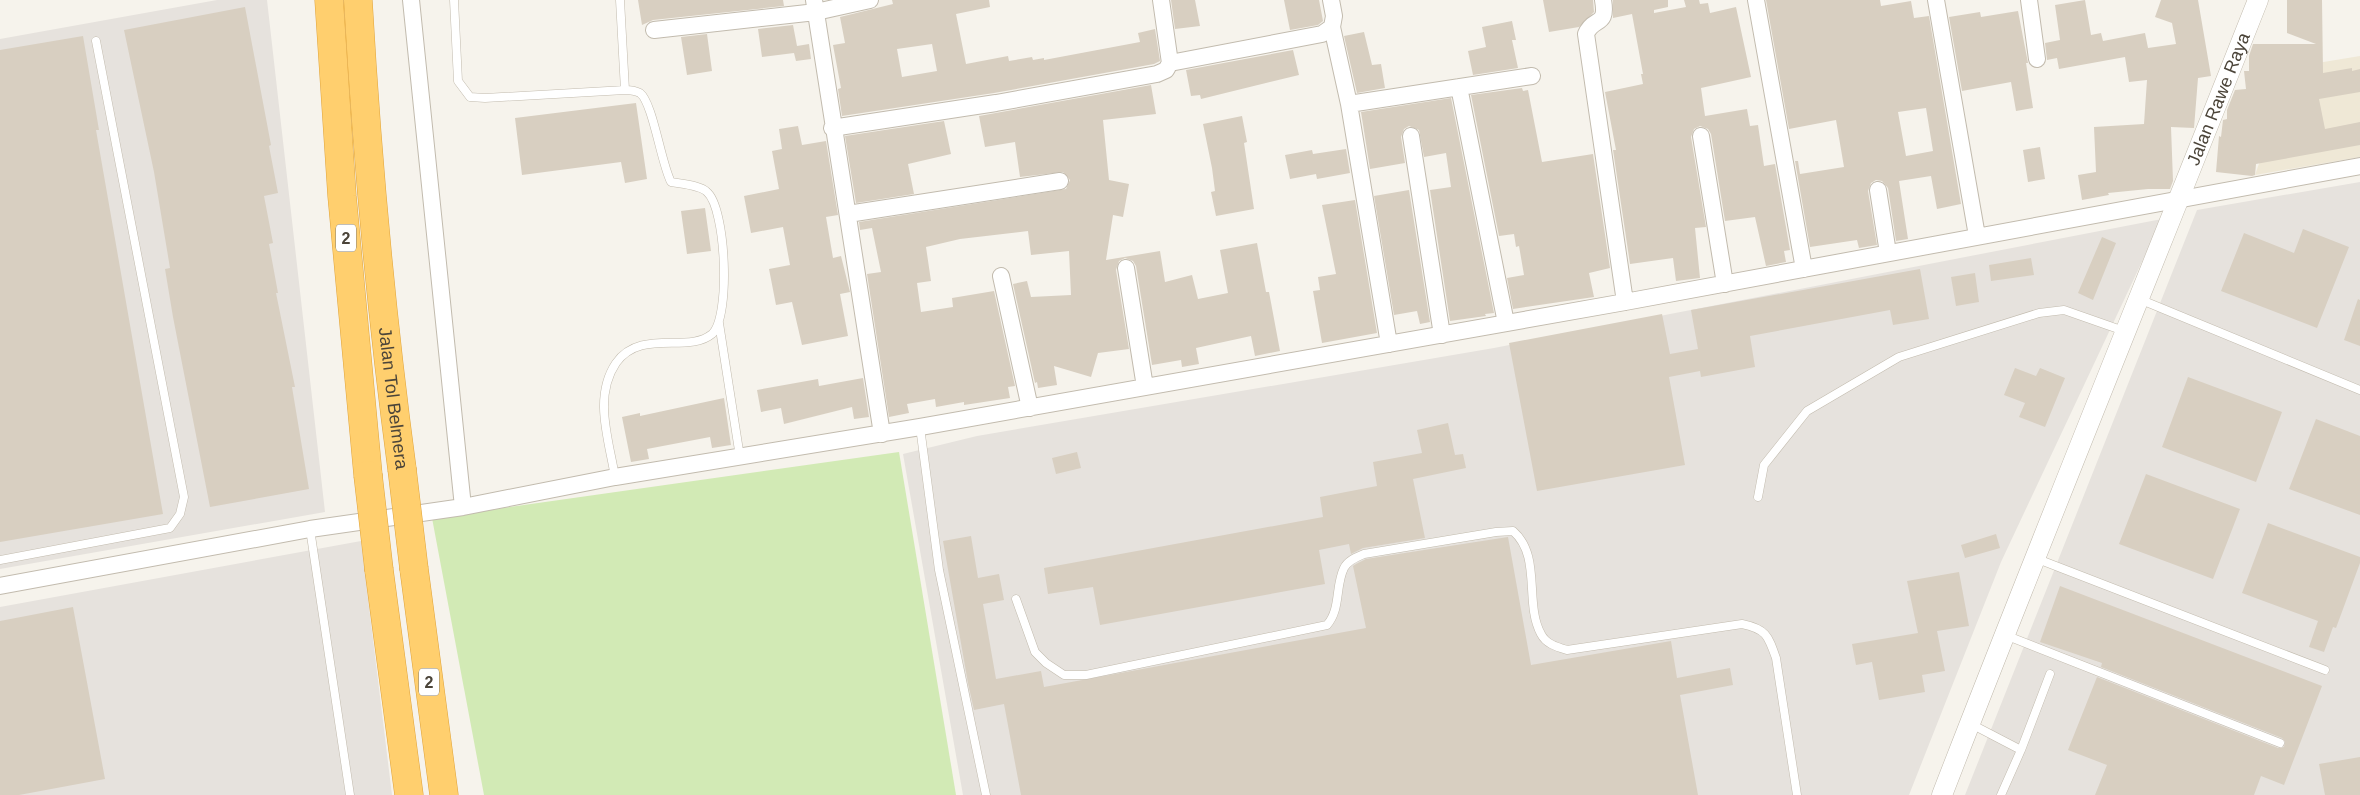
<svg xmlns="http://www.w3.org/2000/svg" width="2360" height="795" font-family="Helvetica,sans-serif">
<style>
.industrial{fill:#e6e2dd}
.education{fill:#efe8d6}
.green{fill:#d2eab5}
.building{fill:#d8cfc1;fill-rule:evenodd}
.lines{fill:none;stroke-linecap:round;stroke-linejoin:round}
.service-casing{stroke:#c2bbae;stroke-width:9}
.minor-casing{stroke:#c2bbae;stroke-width:18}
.tertiary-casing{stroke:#c2bbae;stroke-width:21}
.motorway-casing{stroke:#e0a43c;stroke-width:29}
.service{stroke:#fff;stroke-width:8}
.minor{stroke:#fff;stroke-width:16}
.tertiary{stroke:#fff;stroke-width:20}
.motorway{stroke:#ffcf6e;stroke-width:28}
.motorway-bridge-casing{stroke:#e0a43c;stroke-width:29;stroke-linecap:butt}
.motorway-bridge{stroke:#ffcf6e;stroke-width:28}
.labels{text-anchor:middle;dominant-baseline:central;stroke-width:4;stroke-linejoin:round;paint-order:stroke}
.shield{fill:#fff;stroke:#817c74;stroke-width:1}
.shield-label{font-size:16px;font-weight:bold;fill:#4b4439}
.street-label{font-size:18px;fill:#4b4439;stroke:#fff}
</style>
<rect width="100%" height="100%" fill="#f6f3ec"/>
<path class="industrial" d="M217,0h50l58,512 -325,57v-530z
M2360,182v613h-395l232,-585z
M2162,219l-161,343 -92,233h-946l-60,-341 74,-18 517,-88z
M361,541l31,254h-392v-188z"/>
<path class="education" d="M2360,56v101l-105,18 38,-108z"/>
<path class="green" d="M899,452l57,343h-472l-52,-277z"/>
<path class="building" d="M638,0h145l1,6 -131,14 -11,5z
M892,0h97l1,7 -34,7 10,50 42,-8 1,5 23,-4 1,3 11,-2v2l96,-18 -2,-9 17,-4 5,32 -6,3 -160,29 -152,23 -4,-27 3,-1 -8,-43 12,-2 -5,-26 53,-13zM932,44l5,27 -35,6 -5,-28z
M1171,0h24l5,26 -25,3z
M1284,0h35l4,21 -5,4 -28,5z
M1543,0h50l1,12 -15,15 -30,5z
M1613,0h55v7l-14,3v3l32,-6 -2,-7h15l1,4 8,-1 2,10 26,-6 15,70 -50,11 4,28 42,-7 3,17 8,-1 6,41 11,-2 15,86 -6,1 2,11 -20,4 -11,-49 -30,4 -14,-87 -3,-5 -8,-3 -6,3 -3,8 15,90 -11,1 5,50 -24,3 -3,-23 -43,6 -17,-114h3l-11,-58 38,-8 -2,-10h2l-11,-60 -19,4z
M1766,0h114l1,6 30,-5 3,17 15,-2 32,188 -24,5 -6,-33 -32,5 9,58 -12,2 -8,-53 -6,-7 -6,-1 -5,3 -3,8 9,54 -18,3 -2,-8 -47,7 -15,-86h3l2,13 44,-7 -8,-47 -47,9zM1926,108l7,43 -27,5 -8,-44z
M2085,0l6,35 10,-2 2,8 42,-8 3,15 28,-4 -4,-21 -17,-6 6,-17h37l13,76 -13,2 -4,50 -23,-1 2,54 -3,8h-22l-40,4 1,2 -27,5 -4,-25 18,-3 -2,-45 50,-3 3,-44 -18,2 -4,-25 -66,12 -2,-11 -10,2 -2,-17 15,-3 -5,-35z
M2287,0h35l1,73 29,-5v3l8,-2v23l-41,7 6,30 35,-7v23l-104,19 -1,11 -3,1 -36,-4 3,-36 2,1 2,-17 4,-1v-9l8,-20 11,-1 -2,-18h5v-15l4,-12h63l-29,-11z
M245,7l26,138 -2,1 9,47 -14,3 9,47 -4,1 9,49h-2l19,94h-3l17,102 -99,18 -37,-190 -8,-48 5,-1 -16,-96 -30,-142z
M2018,11l10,52h-2l7,45 -17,3 -5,-29 -49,9 -13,-74 31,-5 1,5z
M1512,21l4,19h-4l6,28 -45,7 -5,-24 18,-4 -4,-20z
M793,25l4,21 12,-2 2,15 -15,2 -2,-8 -32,4 -4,-28z
M1364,32l8,33 9,-1 4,24 -28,5 -13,-57z
M707,34l5,37 -25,4 -6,-38z
M83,36l16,94h-3l67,384 -163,28v-492z
M1293,50l6,25 -98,24 -1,-4 -9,1 -5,-26z
M1151,85l5,29 -53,6 6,60 20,4 -6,33 -10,-2 -7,45 54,-9 5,31 27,-7 6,24 30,-6 -8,-43 37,-7 9,49h3l11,59 -25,5 -4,-20 -55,12 3,16 -17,3 -1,-7 -29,5 -16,-99 -3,-5 -8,-3 -6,3 -3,9 13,79 -31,4 -7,24 -37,-11 3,19 -19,3 -1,-6 -2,1 -22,-99 14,-3 4,16 40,-2 -2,-44 -38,4 -3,-24 -68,8 -34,8 5,34 -14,2 4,29 32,-5 -1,-9 42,-7 21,95 -7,1 2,11 -46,7v-3l-28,5 -1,-8 -28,5 2,9 -20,4 -22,-143 14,-2 -9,-44 -12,2 -1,-8 207,-33 4,-9 -7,-8 -43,5 -5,-35 -30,5 -6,-31z
M1522,88l1,3 5,-1 14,72 51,-8 17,114 -21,5 5,24 -81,12 -6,-31 17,-3 -5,-29 -3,1 -2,-13 -15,2 -28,-141z
M1451,98l43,215 -9,1 1,2 -36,5 -20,-131 21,-3 -5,-34 -22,4 -5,-27 -10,-4 -5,3 -3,8 4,26 -35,6 -9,-57z
M636,103l11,76 -22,4 -4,-21 -99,13 -7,-57z
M1242,116l5,26 -3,1 10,66 -38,7 -5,-24 4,-1 -3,-23 -9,-44z
M944,121l7,33 -43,10 6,30 -58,9 -11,-67z
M798,126l4,19 24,-4 12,74 -12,2 7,41 8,-2 9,36 -10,2 8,42 -46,9 -10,-43 -16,3 -7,-36 21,-4 -7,-38 -32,6 -7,-37 35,-7 -7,-38 10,-2 -3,-20z
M2040,147l5,32 -17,3 -5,-32z
M1346,149l4,24 -33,6 -1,-5 -26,5 -5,-24 27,-5 1,4z
M1409,190l21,132 -10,2 -3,-13 -23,4 -20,-119z
M1355,200l22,133 -55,10 -9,-52 7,-1 -2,-13 18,-3 -14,-69z
M705,208l6,43 -24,3 -6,-43z
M2303,229l46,18 -32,81 -96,-37 23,-58 50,20z
M2102,237l14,6 -23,57 -15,-7z
M2031,258l3,17 -43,6 -2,-16z
M1920,269l9,50 -36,6 -3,-15 -140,26 5,31 -54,10 -1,-6 -31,6 16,88 -148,26 -28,-148 153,-29 8,40 28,-5 -7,-39z
M1975,273l4,29 -23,4 -5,-29z
M2358,299l2,1v46l-16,-6z
M2015,368l21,8 4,-8 25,10 -20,49 -26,-10 6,-14 -21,-8z
M2188,377l94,35 -26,70 -94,-35z
M863,378l6,39 -15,2 -2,-12 -68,17 -3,-16 -20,4 -4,-22 61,-11 1,7z
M724,398l7,47 -19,3 -2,-11 -63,12 2,10 -18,3 -9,-45 18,-4v3z
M2316,419l44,17v79l-71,-26z
M1448,423l7,32 8,-1 3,14 -53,11 12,59 -62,10 -12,6 -2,-10 -30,6 6,34 -225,41 -7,-38 -45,7 -4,-26 279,-51 -3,-20 57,-11 -4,-24 49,-9 -5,-23z
M1077,452l4,16 -25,6 -4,-16z
M2146,474l94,35 -27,70 -94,-35z
M2268,523l92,34v6l-24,65 -3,-1 -9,25 -15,-5 9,-26 -76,-28z
M1996,534l4,14 -35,10 -4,-13z
M971,536l7,42 21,-4 5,26 -21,4 13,75 45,-8 3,16 322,-59 -13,-62 3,-2 10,-5 142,-22 23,128 140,-24 6,37 53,-10 3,17 -53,10 18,100h-677l-17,-91 -30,6 -6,-27 -25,-142z
M1959,572l10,54 -32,5 8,40 -23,4 3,17 -46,8 -7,-38 -16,3 -4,-21 66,-11 -11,-52z
M2060,586l262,100 -38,99 -23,-9 -7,19h-159l12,-30 -39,-15 29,-73 181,71 6,-1 1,-5 -3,-4 -181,-71 1,-4 -62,-21z
M73,607l32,172 -86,16h-19v-174z
M2360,757v38h-35l-6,-31z"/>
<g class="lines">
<defs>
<path id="service" d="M454,0l4,81 12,16 15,1 140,-8c4,0 11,1 15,3 13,10 21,70 31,89 10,2 29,3 36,10 19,16 24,125 5,142 -24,20 -71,-6 -96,29 -23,34 -7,77 -1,114
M620,0l5,90
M2139,299l221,91
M719,323l21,134
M920,427l19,143 47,225
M1758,497l6,-32 43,-54 92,-54 140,-44 25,-3 60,21
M310,529l40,266
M2035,558l290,112
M0,560l170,-32 10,-14 4,-17 -88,-456
M1016,599l19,53 11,11 18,12h22l241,-50c14,-16 8,-39 17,-57 4,-8 13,-11 20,-14l132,-22 17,-1c29,25 11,72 28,103 5,10 16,13 26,16l175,-26c24,5 26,11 34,34l21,137
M2005,635l275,108
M1971,724l50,26 -20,45
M2021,750l29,-76"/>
<path id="minor" d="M411,0l52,507
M814,0l68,434
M1603,0c5,28 -10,16 -17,34l39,268
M1756,0l48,269
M1936,0l41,236
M2029,0l8,59
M1332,27l17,77 40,240
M654,30l162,-18 54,-12
M1170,63l152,-29 10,-7 2,-11 -3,-16
M1459,87l47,236
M1349,104l183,-28
M832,128l164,-25 161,-29 9,-4 4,-7 -9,-63
M1411,136l31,199
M1701,136l24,148
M1878,190l10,63
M848,214l212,-33
M1126,268l19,119
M1001,276l29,132
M0,586l310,-57 153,-22 152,-30 305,-50 705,-125 735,-136"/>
<g id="tertiary">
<path id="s1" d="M1942,795c103,-266 211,-530 316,-795"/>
</g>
<g id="motorway">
<path d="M329,0l13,196 26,279"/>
<path id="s2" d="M358,0c9,157 23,313 44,469"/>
<path d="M414,569l30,226"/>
<path d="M379,570l30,225"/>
</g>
</defs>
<use href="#service" class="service-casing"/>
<use href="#minor" class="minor-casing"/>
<use href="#tertiary" class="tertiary-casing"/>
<use href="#motorway" class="motorway-casing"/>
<use href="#service" class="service"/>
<use href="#minor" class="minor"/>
<use href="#tertiary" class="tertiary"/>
<use href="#motorway" class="motorway"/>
<defs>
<path id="motorway-bridge" d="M402,469l12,100
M368,475l11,95"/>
</defs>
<use href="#motorway-bridge" class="motorway-bridge-casing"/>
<use href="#motorway-bridge" class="motorway-bridge"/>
</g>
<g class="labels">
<g class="shield">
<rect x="336" y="224.5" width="20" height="27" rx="4"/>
<rect x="419" y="668.5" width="20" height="27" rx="4"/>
</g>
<g class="shield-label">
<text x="346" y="238">2</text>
<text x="429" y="682">2</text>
</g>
<g class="street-label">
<text stroke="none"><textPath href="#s1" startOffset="749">Jalan Rawe Raya</textPath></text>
<text stroke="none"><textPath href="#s2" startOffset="400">Jalan Tol Belmera</textPath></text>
</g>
</g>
</svg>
